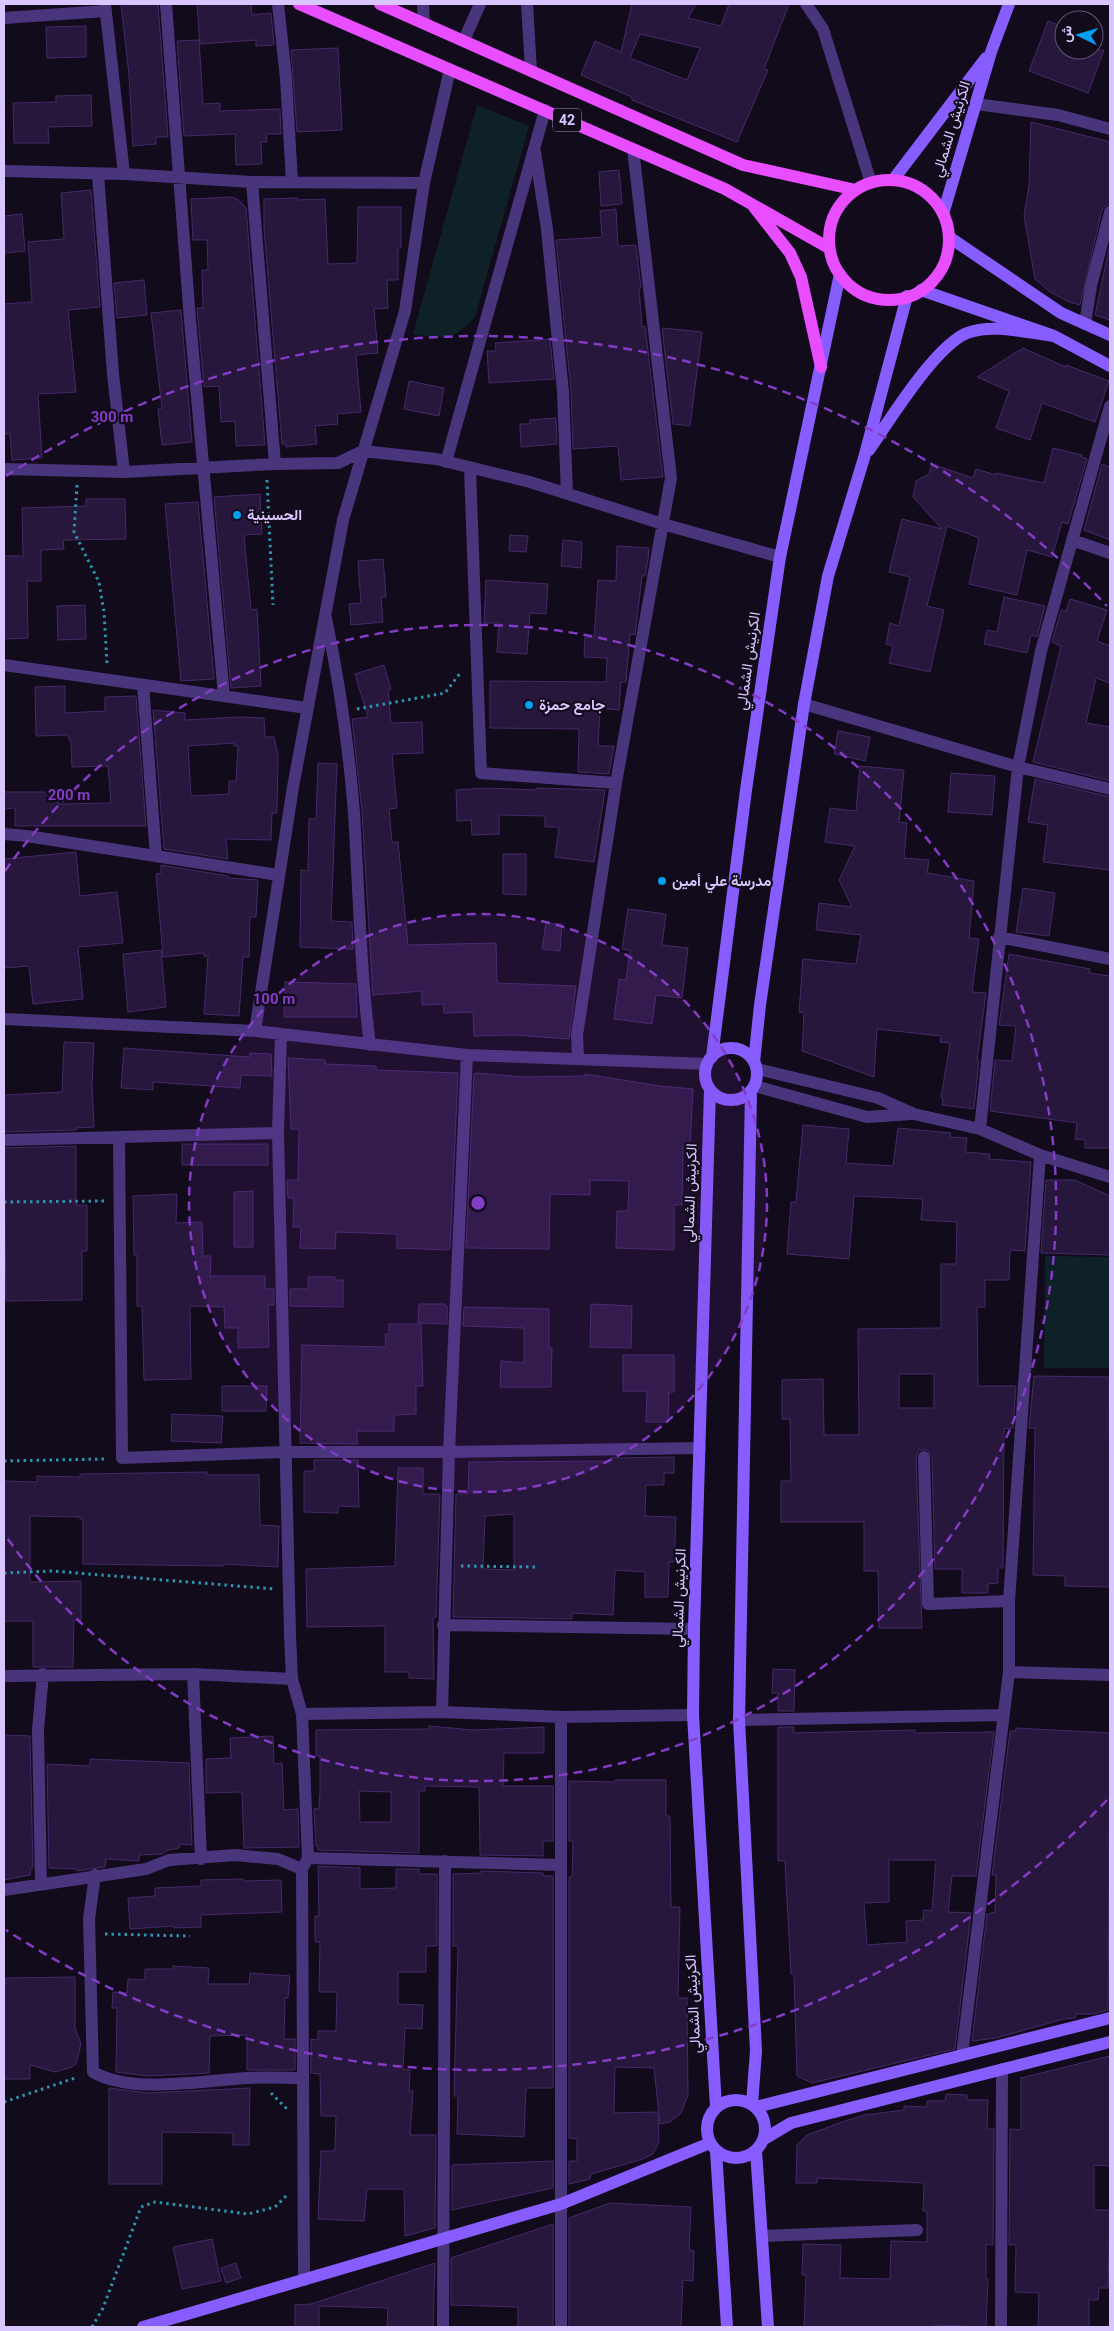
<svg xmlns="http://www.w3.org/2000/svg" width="1114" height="2331" font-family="Roboto,Vazirmatn,sans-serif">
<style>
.park{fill:#0e2126}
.building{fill:#28173d;stroke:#452969;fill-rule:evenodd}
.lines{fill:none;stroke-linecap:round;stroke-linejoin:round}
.path{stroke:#2b95ad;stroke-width:3;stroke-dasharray:2.5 4;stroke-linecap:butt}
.street{stroke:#49357b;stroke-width:12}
.secondary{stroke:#885dff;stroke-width:12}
.primary{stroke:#e84dff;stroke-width:12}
.ring{fill:none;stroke:#843bc5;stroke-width:2.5;stroke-dasharray:9 6}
.poi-dot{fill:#009ef1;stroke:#120b1c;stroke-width:2}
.labels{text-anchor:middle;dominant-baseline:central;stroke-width:4.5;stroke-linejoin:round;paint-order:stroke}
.shield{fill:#120b1c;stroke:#9e8ebb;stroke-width:1}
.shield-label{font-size:14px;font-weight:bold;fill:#dac6ff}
.street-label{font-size:15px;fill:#dac6ff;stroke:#120b1c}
.poi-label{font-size:15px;font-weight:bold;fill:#dac6ff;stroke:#120b1c;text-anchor:start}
.centre{fill:#843bc5;stroke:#120b1c;stroke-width:2.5}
.ring-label{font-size:15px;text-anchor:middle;font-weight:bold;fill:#843bc5;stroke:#120b1c;stroke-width:4.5;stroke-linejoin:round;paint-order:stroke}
</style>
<rect width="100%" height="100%" fill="#120b1c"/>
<path class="park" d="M477,105l52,21 -54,191c-19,23 -34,22 -62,17z
M1045,1256l65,1v111h-66z"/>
<path class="building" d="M121,4h37l10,133h-12v7l-23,2 -4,-71z
M197,4h54l1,11 19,-2 3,32 -18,1v-6l-56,4z
M632,4h64l-8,14 33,8 8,-22h60l-25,65 4,1 -31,72 -105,-42v-3l-51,-22 14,-34 26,11zM640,34l60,14 -13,32 -57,-22z
M1048,21l16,6v23h40l-16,43 -59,-22z
M86,26v31l-39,1 -1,-31z
M199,40l4,64 17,-1v8l60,-2 1,25h-15l1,8h-6l1,22 -26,1 -1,-31 -51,2 -7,-95z
M338,48l4,82 -45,2 -6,-82z
M91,95l1,31 -44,1 1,16h-35l-1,-40 43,-1v-6z
M1031,122l79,20v62l-5,2 -3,4 -22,95 -11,-3 -19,-10 -15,-13 -11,-63 5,-31z
M619,170l3,34 -21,2 -2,-34z
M91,190l9,117 -32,3 8,82 -38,2 4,64 -30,2 -2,-26h-5l-1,-12v-118l28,-2 -4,-60 36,-3 -3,-46z
M232,197l7,3 7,8 19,237 -29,1 -1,-25 -14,1 -2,-36 -15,1 -7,-79h6l-1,-38h6l-1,-30h-14l-2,-41z
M297,198l1,2 27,-1 3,65 29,-1 1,-56h43v41h-3v32h-11l1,28 -14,1 4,44 -22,2 5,57 -24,2 1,10 -23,2 2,18 -31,3v-3h-4l-18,-215v-30z
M616,209l2,37 18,-1 5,43h-2l3,39 3,-1 18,151 -42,3 -3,-34 -45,3 -2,-58 -15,-151 46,-3 -2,-26z
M22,214l3,37 -21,2v-37z
M1110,244v76l-15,-5z
M144,280l3,35 -30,3 -3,-35z
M181,310l11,132 -30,3 -4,-36 4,-1 -11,-95z
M662,328l40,4 -12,94 -17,-2z
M550,339l4,40 -65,4 -2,-32h9l-1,-8z
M1023,348l43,19v-2l43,16 -14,41 -53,-19 -12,37 -34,-12 13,-37 -32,-14z
M409,381l35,7 -5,28 -35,-7z
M556,418l1,26 -36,3 -1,-23h10v-4z
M1053,448l29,7 -1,2 6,2 -19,65 -6,-2 -10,35 -25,-7 -10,45 -48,-11 10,-46 -32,-12 -20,80 17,4 -14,62 -41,-9 4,-17 -7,-2 4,-21 9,3 11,-49 -21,-5 13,-53 40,10 -29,-32 3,-16 13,-7 3,-10 41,14 3,-9 20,6v-2l48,10z
M1102,464l8,3v73l-26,-10z
M260,494l2,40 -18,1 7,75 6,-1 4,77 -30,2 -17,-191z
M86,499h39l1,40 -63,1 1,9 -23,1v31h-14l1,57 -24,1v-83h19l-1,-48 64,-2z
M198,502l16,177 -33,2 -16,-177z
M510,535l18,1 -2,16 -17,-1z
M563,540l19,2 -1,26 -20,-2z
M617,546l32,2 -1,12 -3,16h-3l-7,59 -5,-1 -4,48h-5l-2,28 -19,-2 -2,38h16l-5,28 -31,-2 1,-43 -89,-1v-47l116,1 1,-24 -23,-1 1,-20 9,1 4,-58 18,1z
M383,559l3,38h-5l2,25 -32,3 -2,-21 12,-1 -3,-42z
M486,580l62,4 -2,30 -16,-1 -3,41 -30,-2 2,-29h-15z
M1004,597l41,9 -8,31 -6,-2 -4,18 -43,-9 3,-14 10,2z
M1070,599l37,11 -10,31 13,5v37l-14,-5 -10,45 24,4v54l-77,-19 28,-116 -9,-4 9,-32 5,1z
M85,605l1,34 -28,1 -1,-34z
M384,665l7,24 -3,1 3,33 31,-1 1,31 -31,1 5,54 -8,1 3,33h6l10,103 88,-2 1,40 79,3 -7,53 -56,-4 -39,1 -1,-24 -29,1 -1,-9 -21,1v-14l-49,4 -11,-183 -10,-93 16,-2 -13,-43z
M65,686v27l40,-2v-14l31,-1 10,130h-131v-18l-11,1v-17h54v12l53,-1 -3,-37 -36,1 -1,-27h-2l-1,-5 -32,1 -1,-49z
M153,710l32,3v7l55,-3 24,1 1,19h9l4,18 -1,58h-5l-1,27 -45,-1 2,20 -64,-10zM234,743v3h4l-2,35h-7v13l-38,2 -3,-50z
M838,731l32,6 -5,24 -31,-7z
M318,763l19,1 -6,157 21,1 1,27 -53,-2 1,-77 7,1 1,-52h7z
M860,766l44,4 -5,52 8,1 -3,35 25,2 -2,13 47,8 -5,57 10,1 -7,53 14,1 -9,67h2l-5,49 -32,-4 1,-7h-2l9,-55 -10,-1 1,-6 -64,-7 -3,48 -72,-26 2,-38 -5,-1 4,-53 53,5 5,-29 -45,-5 3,-27 33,4 -13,-27 16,-34 -30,-4 5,-34 26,3z
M951,773l44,3 -3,39 -44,-3z
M1035,779l75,18v73l-67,-8 5,-37 -20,-3z
M487,788l49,2v-2l69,2 -11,72 -39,-5 4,-30h-14v-11l-46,-1v19l-27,1 -1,-15 -14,1 -1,-31z
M76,852l4,44 37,-4 6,51 -45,4 5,52 -50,5 -4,-38 -25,2v-109z
M503,854h23v41l-23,-1z
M161,865l67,11 1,2 29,2 -2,37h-6l-1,40h-6l-4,59 -35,-2 4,-58h-4v-3l-41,4 -7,-83 5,-1z
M1023,888l32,5 -6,43 -33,-4z
M628,909l38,5 -4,31 26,3 -6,50 -26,-3 -4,29 -38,-5 5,-40 7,1 4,-30 -8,-1z
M546,923l16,1 -2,27 -18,-2z
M161,950l5,57 -38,5 -5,-58z
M1009,954l81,15 -1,4 21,3v172h-25v-8l-10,-1 2,-16 -87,-12 5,-51 17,1 4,-35 -17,-1z
M285,982l71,2 1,33h-73z
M64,1042l30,1 -2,43 2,41 -18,1v2l-72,2v-37l58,-3z
M124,1048l125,9 1,-4 21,1 1,22 -31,-1 -1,13 -87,-6v8l-32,-2z
M288,1058l37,2v4l51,2v4l82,3 -8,175 -2,2 -51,-2v-14l-61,-2 -1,17 -35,-1 1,-21h-8l1,-29h-6l-1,-18h11l1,-51h-8z
M477,1073l45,4 63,-1v-2l75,12 33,3 -3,58h-7l-1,58h-8v45l-58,-2 1,-37h11l1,-30 -39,-1v15l-40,-1 -1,55 -83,-1 8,-174z
M803,1125l46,4 -3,34 47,3 5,-38 53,5 -1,4 17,1 -2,14 25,2 -1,5 42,3 -6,89 -15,-1 -1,30h-24v27h-8l1,79h38l-3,42 -9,1 -1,139h-5v15l-10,1v9h-26v-24h-27l-3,-112 -5,-7h-8l-3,7 6,171h-43l-1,-57h-14v-49h-83v-41h10l-1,-62h-8v-39l41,-1 1,56h35l-1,-106 83,-1v-64h15l1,-42 -36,-2 2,-21 -69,-3 -5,63 -62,-5 4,-52h5zM899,1374h35v34h-35z
M182,1144h86v21h-86z
M76,1146v59h11v46h-5v49l-76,1 -2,-153z
M1046,1180h29l35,16v59l-69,-2z
M253,1191v56h-19v-55z
M177,1194l-1,29 26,-1 1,34h8l-1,20h55v13h9v16h-6l1,42 -31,1v-20h-13l-1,-21 -34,-1 1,73 -47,1 -2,-74h-5v-51h-3l-1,-59z
M308,1277h27v3h8v27l-53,-1v-17h18z
M419,1304h26l2,2v18l-29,-1z
M591,1304l41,2 -1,42 -41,-1z
M464,1307l85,2v39h3l-1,39h-51l1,-26 23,2v-35l-61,-2z
M389,1324h32l2,62h-7v28l-22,1v16h-37v13l-57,-1 2,-98 84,2 -1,-13h4z
M623,1355h51v37h-5l-1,30h-22l1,-31h-24z
M1034,1376l75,1 1,210 -45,-1v-10l-32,-1 2,-147h-6z
M222,1386h45l-1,25h-44z
M172,1414l51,2 -2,27 -50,-2z
M674,1457v16h-10v12h-18l-1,31 31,1 -2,45h-5l-1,35h-23v-25l-30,-2 -2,45 -41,-2v6l-119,-2 3,-123h12l1,-32 142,-1v-3zM514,1514v56l-31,-1 2,-53z
M314,1460h44l1,47 -21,-1v7l-34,-1v-41h10z
M398,1468h25v26h17l-4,123 -3,1 1,61 -25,-1v-6h-24v-46l-78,1 -1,-58 89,-3z
M207,1472v3h52l1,50 19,1 -1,41 -54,-3 -1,2 -140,-2v-45h-3v-2l-50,-1v66l51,-1v39h-7l-1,47h-40v-46h-29v-140l33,1v-6l43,1v-3z
M773,1669l22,1 -1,41h-16v-18h-6z
M429,1726l45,4 70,-3v26h-40l-1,33h50v55h-10v15l-63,-1 -1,-68 -54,-1v5h-6v62l-101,-3v-4h-2l-2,-37 5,-1 1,-16v-36h-4v-26l113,-1zM359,1791l32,1v30h-31z
M778,1727h16l-1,6 122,-3v3l79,-1 -18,144h-24l-4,36 23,1 -16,136 -143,34 -15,-7 -3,-102h-3l-6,-113h-7zM889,1860h47l-4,51 -8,-1 -1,10 -17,1 1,21 -40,3 -3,-42 25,-1z
M1016,1728l94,5 -2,277 -15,4h-17l-1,4 -11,1 -68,19 -24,3 15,-127 8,-2 1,-37h-4l18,-144h6z
M4,1735l26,1 3,132h-2l-1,7 -26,5z
M273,1736l1,28 8,-1 2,47 14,-1 1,38 -55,1 -2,-56 -36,1v-34l25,-1 -1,-20z
M90,1759l99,4 3,82 -12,-1 -1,4 -11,2 -6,4 -23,1v6l-33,-2 -1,8 -28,4v-2l-28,-1 -2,-104 43,2z
M615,1780h51v36h4l1,91h9l-2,91h9l1,97 -7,18 -11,9 -10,2 -6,-56 -39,-1 -1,46 44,-1 1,30 -6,12 -10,5 -52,15 -1,5 -21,5v-23h8v-22l-8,-1v-261h3l1,-36h-4v-60l46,1z
M318,1866l42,2v21l36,-1v-19h23v5h18v72h-11v26h-28v32l25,1 -1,24 -17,-1 -2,41 7,1 -1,21h4l-3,44h26l-1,93 -30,8 -1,-47h-37l-3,32 -46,-2 3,-68h14l1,-35h-15l-1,-42 -9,-1v-34l7,1v-9h18l1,-39h-18l1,-50h-5v-26h4z
M481,1871l62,2v3h10v212h-27l-2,49 -67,-3 1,-38h-4l4,-150h-5v-72l28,-1z
M243,1879l1,2 37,-1 1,32 -81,3v12l-27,1v-2l-44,3 -2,-31 27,-2v-8l46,-2v-6z
M173,1966l36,2 -1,16h41l1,-11 40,3 -2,22h-3l-1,41h11v31h-48v-35l-37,1 -1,37 -61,3 -32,-4 1,-64h-5l1,-16 14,1 1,-14 17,1v-11h28z
M75,1977v51l6,16 -5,20 -4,3 -17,5 -25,-7v14h-26v-95h2v-6z
M1110,2056v110l-16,-1v45h16l-2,78h-9l-1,12h-9v27h-51l1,-34 -24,-1 1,-47h-7l1,-116 11,1v-52z
M109,2088l39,5 102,-5 -1,57h-16v-12l-71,-1v52h-53z
M946,2094l21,1v5h21l-1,29h7l-1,116 -7,-1v35h2l-2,48 -52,-2v2h-130l2,-52h-4l1,-31 38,1 -1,33 50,1 1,-38 36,1v-31h-4l1,-28 -107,-5v5h-21l1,-38 10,-10 32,-12 25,-8 40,-5v-4l23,1v-6h18z
M553,2161v27l-101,22v-45z
M610,2203l81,4 -2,43 5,1 -1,30 -10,-1 -2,47h-112v-109z
M553,2224v103h-35v-20l-67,-2v-47z
M212,2239l9,42 -39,8 -9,-42z
M236,2263l5,15 -15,5 -5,-15z
M435,2263l-2,64h-46l1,-19 -69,-2v21h-24v-22l16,-1z"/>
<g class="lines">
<path class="path" d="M267,480l6,125
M77,485l-3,47 25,50 5,30 3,52
M357,709l88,-16 16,-21
M4,1202l100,-1
M4,1461l103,-2
M461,1566l77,1
M4,1573l48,-2 223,18
M105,1934l85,2
M271,2093l17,17
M4,2102l74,-25
M92,2327l11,-19 38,-101 14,-5 93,12 27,-7 13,-13"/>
<path class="street" d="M105,4l19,170
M166,4l24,316 34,376
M278,4l8,74 6,104
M423,4l1,19
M527,4l4,66
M806,4l17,25 48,154
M4,18l102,-7
M464,40l16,-36
M976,104l82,11 52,14
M535,152l12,77 16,163 4,101
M4,171l120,3 128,8 172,1
M98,174l15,200 11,98
M252,182l23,282
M1085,324l6,-38 19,-74
M446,462l99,-352
M4,469l120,3 151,-8 63,-1 25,-12 73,8 94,23 133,42 117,33
M470,469l11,304 135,10
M1072,540l38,13
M326,618c13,62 23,132 28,195 5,78 6,155 16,232
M4,665l303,43
M143,685l13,171
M804,704l214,63 92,22
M4,834l23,2 251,39
M999,937l111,22
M4,1019l251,12 212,24 240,9
M255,1031l38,-244 50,-267 62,-209 19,-128 26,-114
M281,1035l-3,98 12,502 2,44 10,35 6,144 -6,11 2,411
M578,1058l-1,-23 39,-252 55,-305 -38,-329
M757,1069l121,29 36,16 66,15 60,26 70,22
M755,1086l112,31 44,-3
M980,1129l38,-362 23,-116 69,-245
M119,1138l3,320 162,-6h165l251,-4
M4,1140l274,-7
M924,1457l4,147 81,-3
M443,1625l251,4
M1009,1672l101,3
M193,1674l8,185
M4,1676l189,-2 99,5
M442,1712l7,-260 18,-397
M302,1714l140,-2 119,5 132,-2
M561,1717v610
M739,1720l265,-5
M308,1858l253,7
M95,1875l-6,44 4,153c40,23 111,8 156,6 18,-1 36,0 54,0
M41,1883l-3,-153 5,-56
M4,1890l142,-21 23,-9 66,-5 43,4 24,10
M962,2055l47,-383v-71l31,-446
M762,2236l155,-6
M443,2327l2,-466
M1001,2327l1,-258"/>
<path class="secondary" d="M893,180l93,-122
M943,214l48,-162 18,-48
M949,237l112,76 49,22
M921,290l133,46 56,30
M869,450c21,-30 66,-104 98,-117 26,-10 61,0 87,3
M705 1074a26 26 0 1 1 52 0a26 26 0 1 1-52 0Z
M712,1057l34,-267 34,-233 60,-283
M754,1062l6,-57 44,-301 24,-128 36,-118 43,-162
M710,1089l-16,540 -1,86 23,392
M751,1091l-12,629 17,331 -4,53
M707 2129a29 29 0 1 1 58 0a29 29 0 1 1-58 0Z
M756,2107l354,-89
M764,2139l27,-16 319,-81
M716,2151l11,176
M756,2151l12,176
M143,2327l418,-123 149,-61"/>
<path class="primary" d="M299,4l426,185 104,59
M380,4l363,161 113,25
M829 240a60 60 0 1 1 120 0a60 60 0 1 1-120 0Z
M754,207l36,46 11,24 20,90"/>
</g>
<circle cx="478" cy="1203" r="289" fill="#843bc5" fill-opacity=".12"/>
<g class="ring">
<circle cx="478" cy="1203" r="289"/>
<path d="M5 871A578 578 0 1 1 5 1535"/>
<path d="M1107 1800A867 867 0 0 1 6 1930M6 476A867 867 0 0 1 1107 606"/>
</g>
<g class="poi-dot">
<circle cx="237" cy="515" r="5"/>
<circle cx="529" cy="705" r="5"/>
<circle cx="662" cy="881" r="5"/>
</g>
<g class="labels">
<rect class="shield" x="553" y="108.5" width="28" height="23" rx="4"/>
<g class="shield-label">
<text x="567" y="120">42</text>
</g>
<g class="street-label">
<text transform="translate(951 129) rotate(-73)">الكرنيش الشمالي</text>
<text transform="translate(748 661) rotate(-82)">الكرنيش الشمالي</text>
<text transform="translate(690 1193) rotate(-88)">الكرنيش الشمالي</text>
<text transform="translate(679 1598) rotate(-88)">الكرنيش الشمالي</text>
<text transform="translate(693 2004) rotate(-93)">الكرنيش الشمالي</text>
</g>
<g class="poi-label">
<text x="247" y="515">الحسينية</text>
<text x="539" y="705">جامع حمزة</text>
<text x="672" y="881">مدرسة علي أمين</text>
</g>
</g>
<circle cx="478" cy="1203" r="8" class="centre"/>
<g class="ring-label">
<text x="112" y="422">300 m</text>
<text x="69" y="800">200 m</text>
<text x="274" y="1004">100 m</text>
</g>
<rect width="1114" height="2331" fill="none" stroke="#dac6ff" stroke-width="10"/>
<g transform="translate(1079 35) rotate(275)"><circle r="24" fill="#120b1c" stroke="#625677"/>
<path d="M0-4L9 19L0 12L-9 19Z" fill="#009ef1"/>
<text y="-8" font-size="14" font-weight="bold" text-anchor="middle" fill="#dac6ff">ش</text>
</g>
</svg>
